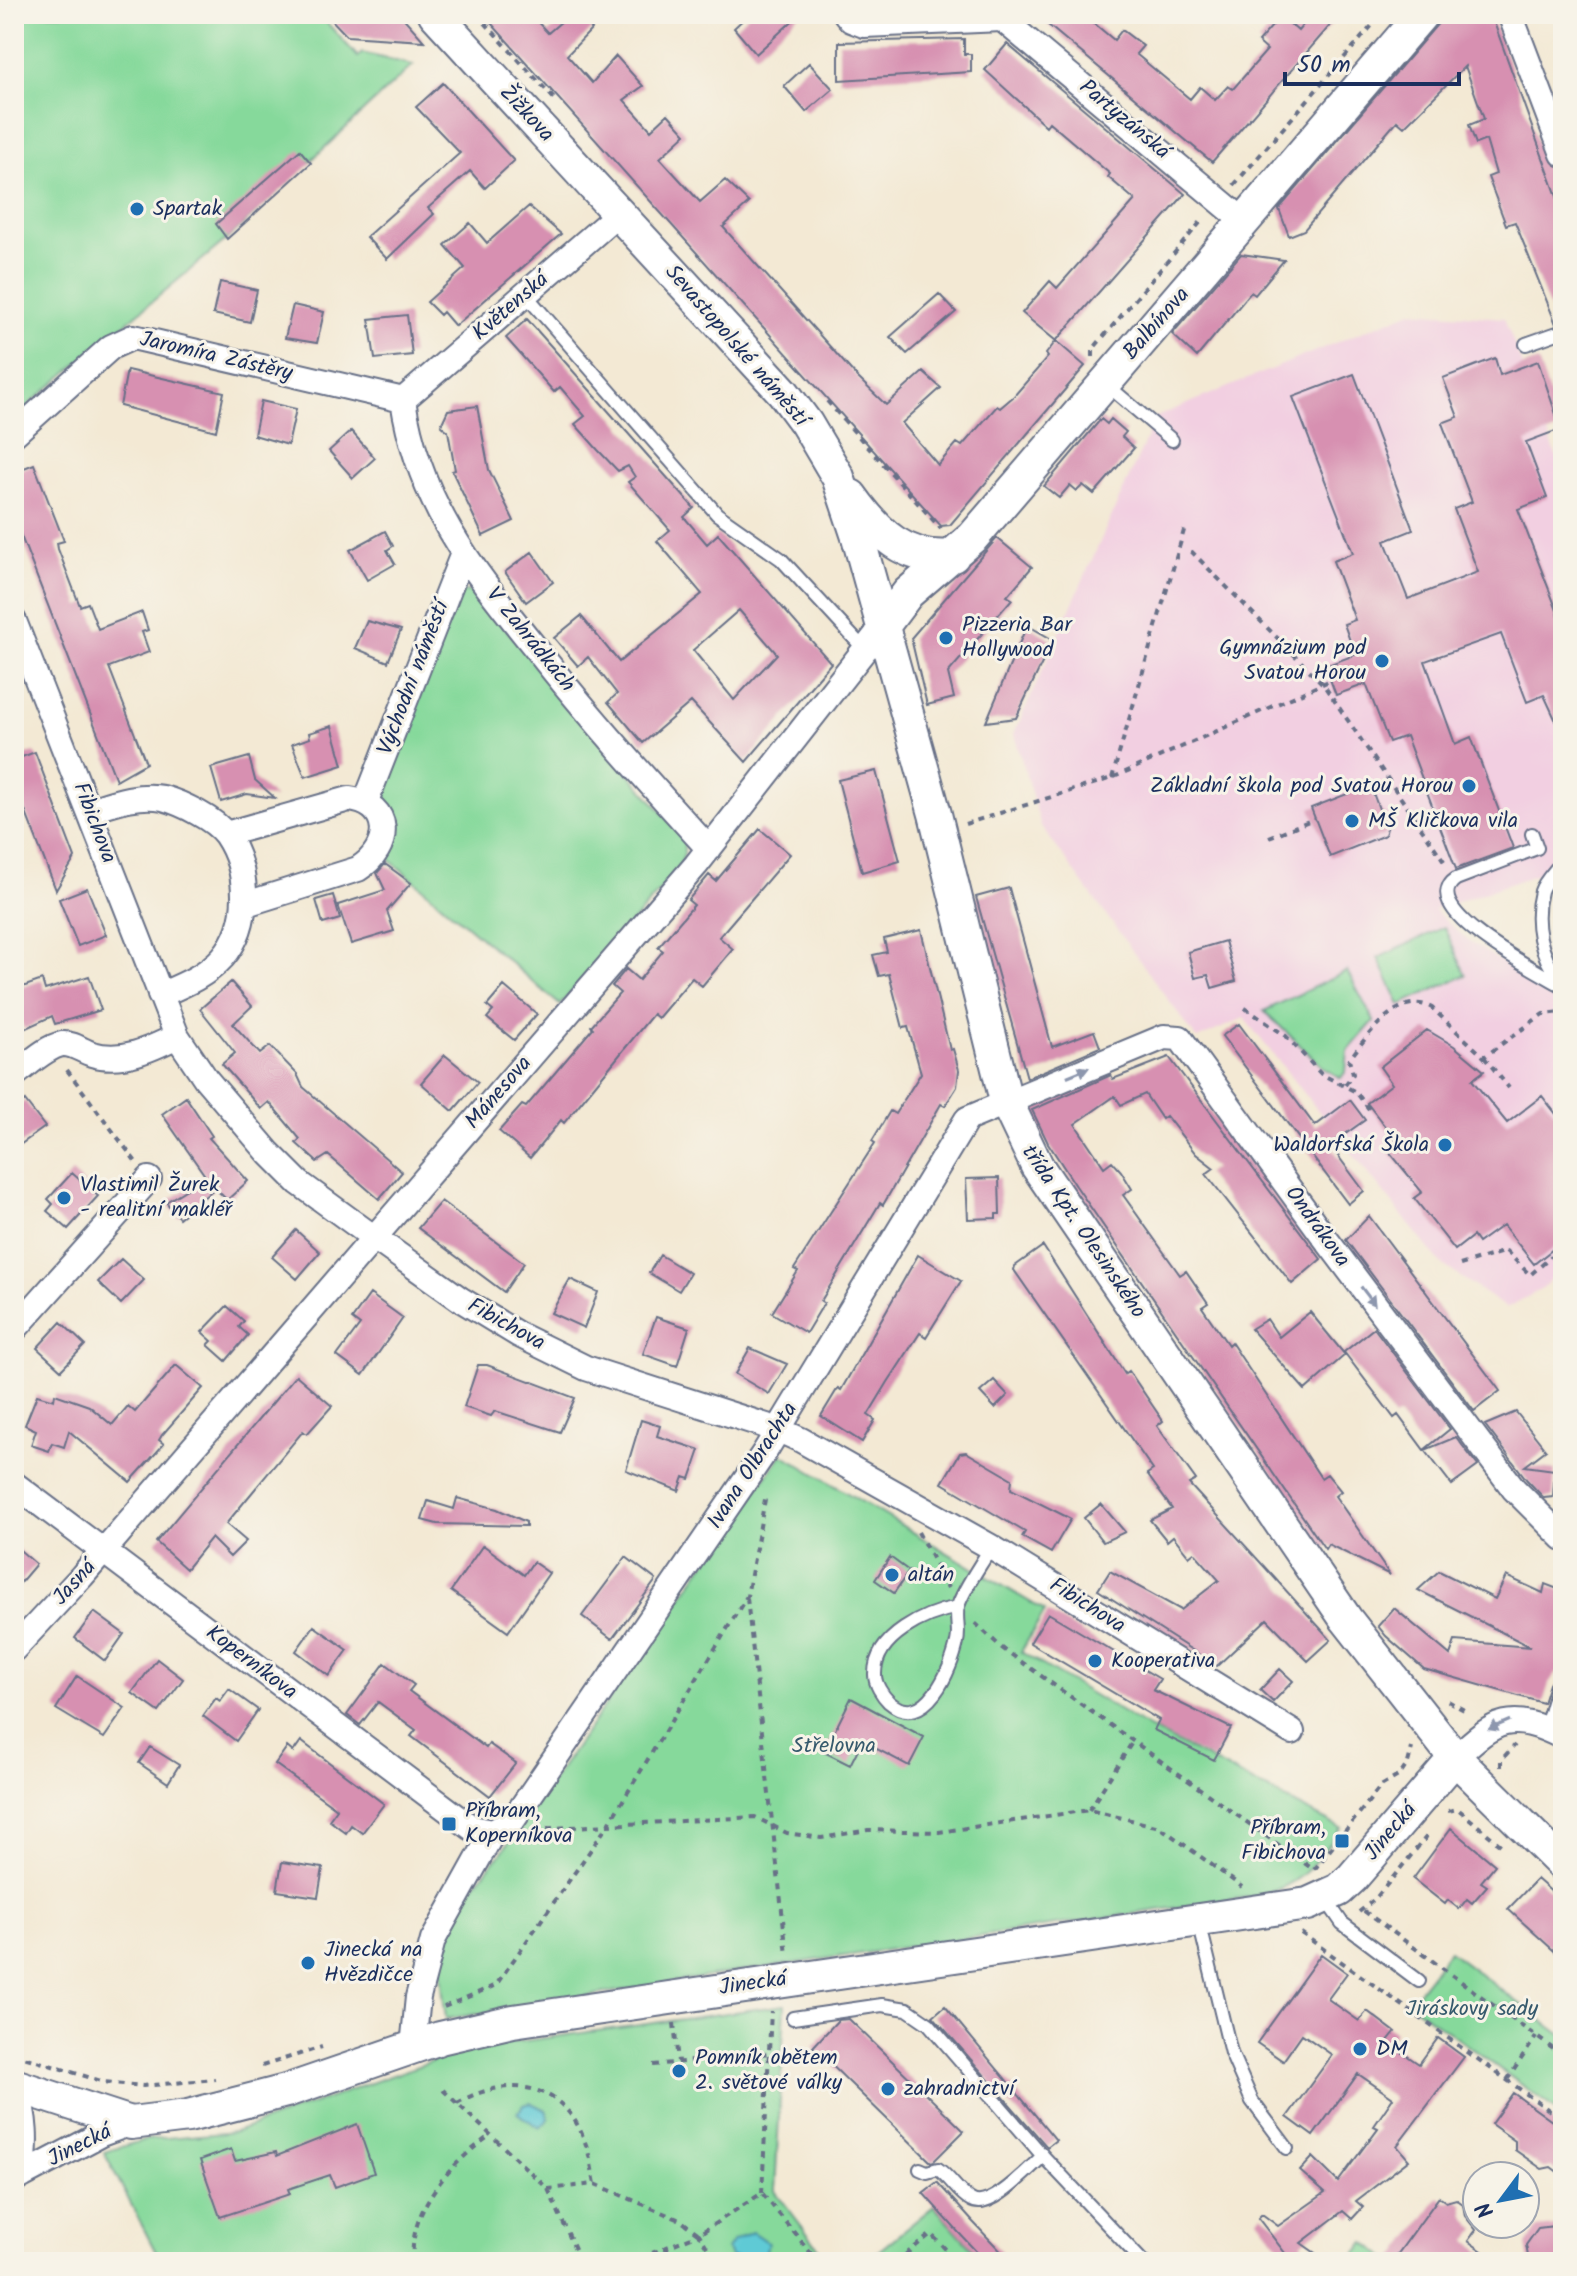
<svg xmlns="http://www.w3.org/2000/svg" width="1577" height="2276" font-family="Kalam,sans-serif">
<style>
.built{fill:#f2cfe1}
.green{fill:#86d99b;stroke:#50847c;stroke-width:2}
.water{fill:#5ecad5;stroke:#3c7c9a;stroke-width:2}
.building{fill:#d790b1;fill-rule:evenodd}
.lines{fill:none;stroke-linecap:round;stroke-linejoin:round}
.lane-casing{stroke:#677087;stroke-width:16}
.street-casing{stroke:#677087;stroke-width:28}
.secondary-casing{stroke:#677087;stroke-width:36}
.path{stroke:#677087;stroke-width:4;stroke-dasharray:6 6;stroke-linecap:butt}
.lane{stroke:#fff;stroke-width:12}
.street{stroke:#fff;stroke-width:24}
.secondary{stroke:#fff;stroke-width:32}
.oneway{fill:#8d97ae}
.poi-dot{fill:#1f6fb2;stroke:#f7f3e8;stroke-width:3}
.labels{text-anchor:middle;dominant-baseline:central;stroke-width:6;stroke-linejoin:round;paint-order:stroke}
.street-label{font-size:22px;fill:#1b2f5e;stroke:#f7f3e8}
.poi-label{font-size:22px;fill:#1b2f5e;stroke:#f7f3e8;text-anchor:start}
.park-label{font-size:22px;fill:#365a6d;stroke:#f7f3e8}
</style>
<rect width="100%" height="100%" fill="#f7f3e8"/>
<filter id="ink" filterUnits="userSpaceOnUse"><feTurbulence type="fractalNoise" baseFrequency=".0125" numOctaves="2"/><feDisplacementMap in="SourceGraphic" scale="16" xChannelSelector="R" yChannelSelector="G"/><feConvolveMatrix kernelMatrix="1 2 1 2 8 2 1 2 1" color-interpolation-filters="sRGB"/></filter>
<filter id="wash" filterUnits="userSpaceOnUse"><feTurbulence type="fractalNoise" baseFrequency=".006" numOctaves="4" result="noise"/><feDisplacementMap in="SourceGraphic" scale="32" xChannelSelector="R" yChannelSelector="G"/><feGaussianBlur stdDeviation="1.8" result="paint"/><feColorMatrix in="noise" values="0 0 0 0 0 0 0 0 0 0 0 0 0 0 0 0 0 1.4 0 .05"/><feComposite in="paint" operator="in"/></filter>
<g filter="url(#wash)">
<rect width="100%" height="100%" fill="#f3e9d4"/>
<path class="built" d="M1412,311l92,7 59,155v392l-129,45 32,29 97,63v257l-19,29 -38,20 -66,-45 -196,-245 -47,21 -156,-213 -27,-92 142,-317z"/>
<path class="green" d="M14,14h305l39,43 4,-4 51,12 -186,174 -213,178z
M469,591l10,6 205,241v17l-6,15 -118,135 -170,-145 -6,-82 76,-186z
M1444,927l22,48 -66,30 -22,-47z
M1347,971l27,50 -26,30 -2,20 -5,7 -16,-9 -61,-58z
M782,1454l263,157 -24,41 129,77 191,99c-29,36 -33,53 -79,67l-514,75 -302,49c-3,-25 -8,-56 -2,-81 7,-26 36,-62 55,-82z
M1449,1951l114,85v79l-154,-112z
M785,2005l-10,186 54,71h-668l-57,-110 40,-12 91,-8 208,-75 52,-12z
M934,2206l50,56h-119z
M1365,2242l27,20h-42z"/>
<path class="water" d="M531,2103l15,7 3,9 -9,9 -22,-15 5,-8z
M752,2232l16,11 -3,13 -6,4 -29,-3 -3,-8 6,-8z"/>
<g id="blocks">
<path class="building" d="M326,14h74l24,27 -77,-5z
M483,14h47l18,19 22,-19h8l14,15 -25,26 25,28 24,-27 27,30 -19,14 27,30 17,-16 18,20 -26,24 40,44 25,-22 24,23 -26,24 134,150 29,28 37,-33 18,16 -39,35 36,42 19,-22 5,3 35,-40 3,2 14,-12 34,-39 -2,-3 10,-13 -34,-28 28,-32 7,7 78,-88 -27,-23 2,-3 -61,-52 -3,4 -61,-56 22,-26 178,150 -129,147 29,25 -135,159 -9,1z
M749,14h51l-44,40 -22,-26z
M1035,14h48l31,26 8,-10 21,16 -7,8 54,45 10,-12 15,13 13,-14 5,3 34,-39 -9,-8 23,-26 17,15 14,-17h28l-128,148z
M1446,14h45l72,199v109l-7,2 -41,-102 -9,3 -18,-48 8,-3 -10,-34 -10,4 -7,-19 15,-6 -19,-53 -61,61 -7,-6 -93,109 -15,6 -10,-27z
M964,39v15h7v18l-132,8v-38z
M809,63l24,26 -27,23 -22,-26z
M443,83l71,78 -29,27 -15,-17 -42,37 6,6 -47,45 -21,-22 94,-84 -44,-46z
M300,150l11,13 -84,76 -11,-15z
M529,206l32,28 -106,92 -12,-14 -3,3 -13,-13 38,-34 -20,-23 25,-22 17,20z
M1241,254l43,6 -29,35 -4,-3 -54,65 -25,-23z
M220,282l37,8 -7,32 -37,-8z
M939,294l17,18 -49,42 -17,-17z
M293,305l31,7 -7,31 -32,-5z
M407,315l5,40 -37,4 -6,-40z
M527,319l167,189 -10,9 23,27 11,-10 113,129 -85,99 -55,-60 -48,41 -35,-41 9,-8 -29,-37 -10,9 -24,-28 27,-22 38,46 83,-68 -45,-53 13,-11 -42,-48 7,-5 -7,-11 -10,5 -20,-21 -23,-26 10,-8 -25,-29 -6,5 -48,-54zM739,610l38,44 -43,46 -41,-50z
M1495,358l5,17 38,-14 23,68 -35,13 21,56 -29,11 45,117v110l-19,-41 -17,7 -26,-68 -76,27 30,83 16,-7 42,111 -57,21 -50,-133 -17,6 -23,-58 -30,11 -11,-29 30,-11 -11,-31 11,-4 -22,-59 20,-8 -60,-156 61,-23 59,156 -28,11 23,58 70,-27 -24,-63 18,-7 -30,-79 16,-6 -15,-39z
M127,370l97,22 -8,39 -96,-25z
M261,401l35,8 -8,36 -34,-10z
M477,406l12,64 25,51 -31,15 -31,-65 3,-1 -7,-39 -7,-6 7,-15z
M1101,419l6,5 4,-5 15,13 -4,5 12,11 -40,46 -11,-9 -6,6 -7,-6 -11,13 -15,-12z
M351,431l24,27 -22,20 -24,-27z
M34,464l30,77 -7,2 1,6 22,57 8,-3 10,26 44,-17 6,18 -6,2 7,20 -40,15 37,96 -30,17 -102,-262v-46z
M385,531l8,15 -6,4 8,14 -28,16 -17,-30z
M997,538l35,29 -25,29 5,3 -64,74 6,25 -27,7 -16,-67z
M532,552l21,30 -27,20 -21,-30z
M367,621l34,9 -13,32 -33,-14z
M1027,625l26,15 -37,78 -30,4z
M332,726l11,39 -38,12 -13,-33 18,-6 -1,-5z
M35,752l40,106 -19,32 -42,-108v-22z
M249,757l6,23 20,18 -28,-4 -26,8 -10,-34z
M876,771l24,90 -38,11 -24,-92z
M1370,785l9,24 11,9 -5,17 -55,22 -19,-49z
M760,829l30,25 -71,83 14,12 -31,37 -10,-8 -34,40 -5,-4 -89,109 -3,-3 -31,38 -31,-27 23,-26 4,2 67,-79 -2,-2 29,-33 -8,-7 14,-17 13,11 24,-29 -5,-4 36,-42 -6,-5 21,-25 7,6z
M385,864l26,19 -24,28 7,20 -43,13 -13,-39 47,-15 -8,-17z
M87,888l19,47 -28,11 -19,-47z
M1009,888l43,159 42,-16 6,16 -73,31 -51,-181z
M333,895l7,24 -17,5 -7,-24z
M921,930l29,120 3,-1 6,21 -2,17 -12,19 -4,-2 -58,101 -3,-2 -59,98 3,2 -18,30 -34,-20 26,-42 -4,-2 81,-126 -3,-2 18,-30 5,3 26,-41 -13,-46 -5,1 -14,-54 -10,2 -6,-21 14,-3 -3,-13z
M1225,941l11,40 -24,7 -4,-13 -13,3 -7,-26z
M89,976l12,34 -46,14 -3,-8 -28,13 -10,-21v-18l28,-10 3,10z
M231,982l21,24 -19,18 27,30 10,-8 27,28 6,13 99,85 -23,27 -51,-44 -11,7 -21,-19 4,-4 -31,-37 -8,7 -39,-45 13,-11 -35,-44z
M504,986l33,28 -23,26 -27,-22 6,-7 -6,-5z
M1239,1024l76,102 35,-26 15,20 -35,25 34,46 -16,13 -126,-168z
M1427,1030l27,16 30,25 -12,9 35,43 35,-27 21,27v118l-29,23 -31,-39 -25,18 -5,-7 -18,14 -41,-52 8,-6 -35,-43 10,-7 -30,-39 25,-19 -12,-17z
M445,1055l33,27 -25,29 -32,-28z
M1169,1057l152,202 -29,25 -86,-110 8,-6 -18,-14 -30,-38 -4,3 -17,-25 -24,11 -6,-9 -40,28 29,43 8,-6 9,10 11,18 -9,6 57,80 6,-4 22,32 -6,4 26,38 3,-3 90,136 6,-4 14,17 -6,5 55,79 -62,-31 -3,5 -249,-363 -28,-43 -16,-33 79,-35 2,4z
M186,1097l26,39 -3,2 39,43 -21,19 -12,-12 -36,30 -13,-16 40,-25 -44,-63z
M25,1101l20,26 -31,22v-40z
M72,1173l26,23 -30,33 -21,-18 6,-7 -5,-5z
M999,1178l1,36h-4v4l-28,1 -2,-40z
M441,1201l83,62 -20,29 -86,-64z
M1369,1216l131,175 -26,20 -128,-171z
M296,1230l24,22 -23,27 -25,-22z
M1043,1246l82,128 4,-3 34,50 -6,5 39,54 -7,4 142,156 -23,21 -41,-42 -50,47 -119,-76 12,-19 71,39 38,-30 -25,-28 -5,4 -16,-20 -6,5 -17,-21 22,-11 -25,-35 6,-4 -139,-200 1,-4z
M660,1255l30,18 -11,18 -30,-18z
M918,1255l43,26 -35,56 -6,-4 -32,49 -20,33 7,5 -13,22 -41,-26 17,-28 3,2z
M121,1259l23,21 -23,24 -23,-22z
M570,1279l28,13 -14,36 -33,-15z
M370,1294l33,24 -40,57 -26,-19 23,-31 -8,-6z
M227,1306l17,15 -5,6 9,8 -22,26 -18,-16 4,-4 -10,-9z
M1310,1312l35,43 -40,35 -54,-61 16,-10 12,18z
M656,1317l33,11 -12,38 -34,-12z
M61,1322l24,23 -24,25 -24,-22z
M1374,1328l76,101 -26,21 -26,-35 -4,3 -50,-66z
M750,1348l37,16 -18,30 -34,-20z
M176,1365l27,23 -41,47 -3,5 5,4 -34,38 -61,-51 -5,16 -12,-4 -3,8 -18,-6 5,-15 -11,-5 12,-30 17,5 1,-6 34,12 23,19 16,-19 7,6z
M478,1365h9l88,33 -15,34 -65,-21 -4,5 -27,-9z
M296,1375l36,31 -25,28 -4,-3 -77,93 20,17 -16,16 -19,-19 -25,31 -30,-27z
M994,1380l14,15 -13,13 -15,-16z
M1516,1412l30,38 -21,16 30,4 -2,27 -9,1 -17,-18 -42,-55z
M641,1420l19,6 -3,10 43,14 -10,29 -6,-2 -5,14 -53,-21z
M1456,1437l22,29 -26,19 -27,-35z
M966,1452l46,27 -1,10 60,30 -20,34 -29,-16 3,-5 -83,-49 18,-30z
M457,1498l40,11 29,13v4l-89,-2 -15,-4 6,-19 26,8z
M1101,1504l24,28 -22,10 -19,-24z
M14,1545l22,19 -22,26z
M483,1545l41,30 9,-13 16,11 -41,59 -57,-41z
M626,1557l30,23 -44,59 -30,-23z
M890,1557l19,14 -15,22 -19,-13z
M1439,1571l56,28 11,-23 37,17 2,-9 18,7v73l-14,20 -6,19 -119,-34 -38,-33 -8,-10 16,-18 56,47 5,-14 76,6 -113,-57z
M94,1612l30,22 -19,27 -30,-23z
M1048,1613l112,66 -7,11 78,38 -17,32 -60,-30 5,-10 -129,-77z
M314,1626l34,24 -19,26 -33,-25z
M157,1659l26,20 -24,33 -27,-19z
M385,1663l29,22 -5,6 77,57 3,-4 27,19 -26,33 -79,-60 5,-6 -38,-28 -18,23 -13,-10z
M1280,1669l13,12 -20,21 -13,-12z
M77,1676l48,32 -21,30 -48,-29z
M229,1689l29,21 -22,31 -33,-25 13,-18 4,3z
M851,1698l73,39 -15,29 -47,-25 -12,24 -26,-13z
M301,1741l83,63 -22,29 -11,-8 -5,8 -17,-13 8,-11 -62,-45 12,-17 6,5z
M150,1747l29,18 -11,18 -29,-20z
M1451,1828l44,37 -14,17 6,4 -15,17 -5,-4 -8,10 -11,-9 -3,4 -32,-25z
M282,1862l41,6 -5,29 -41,-6z
M1537,1879l26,23v57l-55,-50z
M1321,1954l26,19 -19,26 31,22 8,-10 28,21 -8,10 32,22 19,-26 26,19 -67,89 12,14 -53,41 7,6 -11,12 -9,-8 -42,32 27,19h-36l-34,-44 4,-4 16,12 47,-33 -25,-22 13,-14 25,25 40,-54 -4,-2 19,-28 -35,-24 -45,62 -26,-19 45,-62 -30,-21 -19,27 -26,-18z
M945,2006l111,134 -9,7 -114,-131z
M849,2019l115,112 -30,30 -3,1 -118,-115 25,-27z
M1513,2093l50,36v47l-12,-9 -9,2 -27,-19v-9l-24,-17z
M357,2124l17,49 -39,14 -5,-12 -42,14 2,5 -70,23 -20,-57 31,-11 4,12 41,-9 1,4z
M937,2182l36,40 38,40h-25l-27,-29 -36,-40z
M1439,2197l7,5 10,-3 7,5 2,12 11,14 -8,11 30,21h-106z
M1563,2225v37h-34l-3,-17 12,-17z"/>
</g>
</g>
<g filter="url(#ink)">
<use href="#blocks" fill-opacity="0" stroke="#677087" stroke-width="2"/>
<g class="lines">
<defs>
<path id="lane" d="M525,294l192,220 64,45 84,91
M1526,344l37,-13
M1107,385l65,55
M1532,834l5,14 -81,31c-43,29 85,94 107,107
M1560,980c-20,-23 -27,-58 -19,-89 3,-10 16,-22 22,-31
M958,1607c-32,6 -84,29 -83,68 0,9 7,20 14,27 36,31 63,-34 68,-60 3,-11 -2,-25 1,-36 7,-20 23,-41 33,-59
M1324,1897l18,26 77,58
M1199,1922l32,131 21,48 35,47
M793,2018l89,-13 25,4 22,15 114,132c-15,13 -53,56 -72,44 -13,-7 -20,-22 -33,-31l-11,3 -7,-3
M1043,2156l100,106"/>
<path id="street" d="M846,14l5,6 13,5 138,-6
M1510,14l53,140
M1002,19l243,203
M403,400c16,105 70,170 134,250 54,69 113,134 172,199
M403,400l215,-186
M14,434l97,-87 22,-10 270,63
M14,621l163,415 29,43 63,74 30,30 74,54 87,62 59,36 67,33 193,62 22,10 190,107 301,185
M366,801l96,-245
M90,810c22,-7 49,-17 73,-12 18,5 52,21 63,37 24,36 25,89 -3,122 -17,19 -40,28 -63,38
M226,834l123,-35c44,5 43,49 9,70l-112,35
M14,1075c14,-10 32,-28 48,-31 11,-1 20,7 30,10 30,9 59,-5 85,-18
M14,1330l135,-151
M14,1484l458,344 21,4
M14,1649l68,-73 614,-711 188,-240
M1551,1731l12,-42
M1455,1758c41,-39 56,-47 108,-21
M493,1832l20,-12 251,-367 203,-334 197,-82 16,1 145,200 189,251 49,49
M413,2047l5,-50 15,-57 60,-108
M16,2086c10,31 11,57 6,90
M14,2180l87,-46 30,-11"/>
<path id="secondary" d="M435,14l348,378 23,31 32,54 20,60 77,277 71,287 31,65 309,453 109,139 108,107
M851,496c27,38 54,65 102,60
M884,625l24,-32 65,-56 449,-523
M14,2085l117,38 57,-7 98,-25 154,-53 73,-17 795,-117 31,-14 13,-12 103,-120"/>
</defs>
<use href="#lane" class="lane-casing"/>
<use href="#street" class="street-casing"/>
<use href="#secondary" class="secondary-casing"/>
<path class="path" d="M477,14l79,87
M1234,185l148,-171
M1093,357v-8l111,-131
M827,401l114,128
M1191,551l132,133 123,180
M1112,778l73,-251
M965,824l147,-46 219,-98
M1269,837l45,-18
M1245,1008l41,28 35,38 35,18 16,21
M1484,1057l25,31
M67,1070l69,92
M1345,1085l8,-11 -4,-14c17,-23 50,-71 83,-52l52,49 59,-43 20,-2
M1460,1265l46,-14 24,24 33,-28
M918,1532l30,56
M747,1598l40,357
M975,1623l27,25 312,222 67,-84 19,-11 8,-12 4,-15
M1448,1701l16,9
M1501,1767v-7l14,-15
M1089,1810l44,-69
M1448,1811l10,-2 46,39
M535,1829l220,-12 32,16 34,5 47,-8 71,2 150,-22 71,17 82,60
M1553,1891l10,8
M1364,1911l199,145
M1359,1912l17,-14 51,-62
M1301,1933l262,187
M444,2007l52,-22 112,-160 139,-229 19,-102
M674,2023l4,39
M14,2054l90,28 39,4 72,-7
M653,2065l118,-12
M262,2066l60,-19
M1507,2080l29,-43
M443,2090l105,99 47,-5 85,36 19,14 63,-41 56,69
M457,2103c50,-28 107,-22 128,39 5,13 7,28 10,42
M548,2189l33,73
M762,2193l9,-182
M667,2246l1,16
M413,2262c-5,-53 38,-99 78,-127
M630,2262l69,-28 17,28
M896,2262l35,-28 27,28"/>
<use href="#lane" class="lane"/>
<use href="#street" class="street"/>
<use href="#secondary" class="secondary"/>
</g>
<defs><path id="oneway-solid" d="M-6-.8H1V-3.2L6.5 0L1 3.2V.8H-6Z" transform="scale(2)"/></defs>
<g class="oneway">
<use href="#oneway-solid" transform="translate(1078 1072) rotate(-22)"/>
<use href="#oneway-solid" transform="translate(1368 1296) rotate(53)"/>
<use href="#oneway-solid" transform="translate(1499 1725) rotate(157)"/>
</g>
</g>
<g class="poi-dot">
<circle cx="137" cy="209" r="8"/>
<circle cx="946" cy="638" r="8"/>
<circle cx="1382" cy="661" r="8"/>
<circle cx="1469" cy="786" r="8"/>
<circle cx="1352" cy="821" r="8"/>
<circle cx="1445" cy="1145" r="8"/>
<circle cx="64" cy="1198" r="8"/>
<circle cx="892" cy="1575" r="8"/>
<circle cx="1095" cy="1661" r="8"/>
<rect x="441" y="1816" width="16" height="16" rx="4"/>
<rect x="1334" y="1833" width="16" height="16" rx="4"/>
<circle cx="308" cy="1963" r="8"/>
<circle cx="1360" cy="2049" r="8"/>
<circle cx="679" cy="2071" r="8"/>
<circle cx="888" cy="2089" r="8"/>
</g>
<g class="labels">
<g class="street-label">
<text transform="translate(526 114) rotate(47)">Žižkova</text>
<text transform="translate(1124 120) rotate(40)">Partyzánská</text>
<text transform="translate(511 307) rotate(-41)">Květenská</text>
<text transform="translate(1157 324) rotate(-49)">Balbínova</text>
<text transform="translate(736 346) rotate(49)">Sevastopolské náměstí</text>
<text transform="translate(216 357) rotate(13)">Jaromíra Zástěry</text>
<text transform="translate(530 640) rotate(51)">V Zahrádkách</text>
<text transform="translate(414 678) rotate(-69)">Východní náměstí</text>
<text transform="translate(94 823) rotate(69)">Fibichova</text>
<text transform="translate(499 1093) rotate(-49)">Mánesova</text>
<text transform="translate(1317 1227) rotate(54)">Ondrákova</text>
<text transform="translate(1083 1232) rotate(56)">třída Kpt. Olesinského</text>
<text transform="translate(506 1325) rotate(29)">Fibichova</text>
<text transform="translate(753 1466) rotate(-57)">Ivana Olbrachta</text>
<text transform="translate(75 1583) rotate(-48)">Jasná</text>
<text transform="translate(1087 1606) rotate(32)">Fibichova</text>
<text transform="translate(251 1663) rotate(37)">Koperníkova</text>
<text transform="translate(1391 1832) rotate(-50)">Jinecká</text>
<text transform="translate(753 1984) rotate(-8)">Jinecká</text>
<text transform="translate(80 2146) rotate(-27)">Jinecká</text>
</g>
<g class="poi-label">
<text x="153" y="209">Spartak</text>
<text x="962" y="625">Pizzeria Bar<tspan x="962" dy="25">Hollywood</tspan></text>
<text x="1366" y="648" text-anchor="end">Gymnázium pod<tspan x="1366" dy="25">Svatou Horou</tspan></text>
<text x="1453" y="786" text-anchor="end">Základní škola pod Svatou Horou</text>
<text x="1368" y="821">MŠ Kličkova vila</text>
<text x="1429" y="1145" text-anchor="end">Waldorfská Škola</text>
<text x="80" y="1185">Vlastimil Žurek<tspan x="80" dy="25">- realitní makléř</tspan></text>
<text x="908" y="1575">altán</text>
<text x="1111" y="1661">Kooperativa</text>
<text x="465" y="1811">Příbram,<tspan x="465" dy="25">Koperníkova</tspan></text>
<text x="1326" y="1828" text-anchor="end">Příbram,<tspan x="1326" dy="25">Fibichova</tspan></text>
<text x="324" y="1950">Jinecká na<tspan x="324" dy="25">Hvězdičce</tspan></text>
<text x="1376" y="2049">DM</text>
<text x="695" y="2058">Pomník obětem<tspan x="695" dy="25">2. světové války</tspan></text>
<text x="904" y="2089">zahradnictví</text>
</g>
<g class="park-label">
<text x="834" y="1746">Střelovna</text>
<text x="1472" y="2009">Jiráskovy sady</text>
</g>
</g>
<rect width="1577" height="2276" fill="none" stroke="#f7f3e8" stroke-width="48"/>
<g transform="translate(1501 2200) rotate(238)"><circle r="38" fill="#f7f3e8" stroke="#9fa5b1" stroke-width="2"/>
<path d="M0-6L14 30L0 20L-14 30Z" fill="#1f6fb2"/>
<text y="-12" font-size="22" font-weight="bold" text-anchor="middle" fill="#1b2f5e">N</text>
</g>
<path d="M1285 72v12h174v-12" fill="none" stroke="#1b2f5e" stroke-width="4"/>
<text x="1297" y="72" font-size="24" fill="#1b2f5e" stroke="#f7f3e8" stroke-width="6" paint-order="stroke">50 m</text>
</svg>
